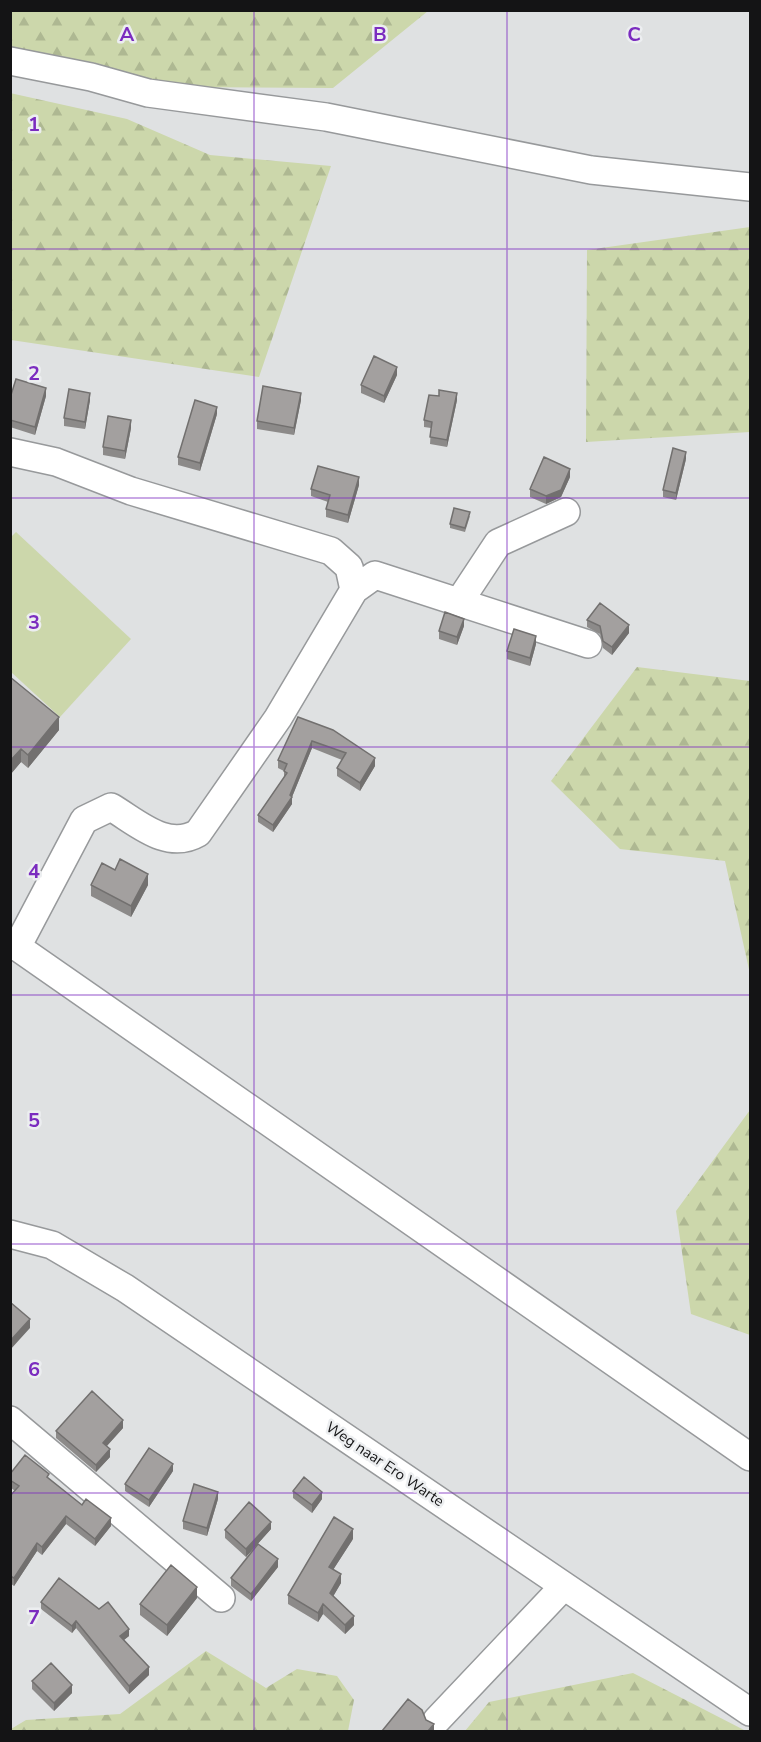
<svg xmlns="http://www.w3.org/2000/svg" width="761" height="1742" font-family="'Nunito Sans',sans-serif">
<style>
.forest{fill:url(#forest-firs)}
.park{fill:#ccd7ab}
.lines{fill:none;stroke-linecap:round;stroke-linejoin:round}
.minor-casing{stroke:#97999b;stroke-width:30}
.minor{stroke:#fff;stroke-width:27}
.wall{fill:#8c8a89}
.shaded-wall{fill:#72706f}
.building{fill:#a3a09f;stroke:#72706f;stroke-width:1.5}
.grid{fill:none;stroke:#7b2cbf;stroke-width:1.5;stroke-opacity:0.55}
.labels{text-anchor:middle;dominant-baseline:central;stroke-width:5;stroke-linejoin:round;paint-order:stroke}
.street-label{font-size:15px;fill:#141415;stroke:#eceef0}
.grid-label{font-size:20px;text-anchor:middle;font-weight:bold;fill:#7b2cbf;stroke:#eceef0;stroke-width:5;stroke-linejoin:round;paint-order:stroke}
</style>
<defs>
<pattern id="forest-firs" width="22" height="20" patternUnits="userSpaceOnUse" patternTransform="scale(1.5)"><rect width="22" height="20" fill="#ccd7ab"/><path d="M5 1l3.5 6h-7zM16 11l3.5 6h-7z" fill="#aeb892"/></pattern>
</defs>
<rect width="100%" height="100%" fill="#dfe1e2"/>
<path class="forest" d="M11,11h417l-95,77 -151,-1 -171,-37z
M10,93l117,26 83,36 121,11 -72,211 -248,-37z
M750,227v205l-164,10 1,-192z
M637,667l113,14v293l-25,-113 -105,-12 -69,-68z
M750,1110v225l-59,-21 -15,-103z
M206,1651l60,37 31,-19 40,7 17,24 -6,31h-337v-2l15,-9 94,-6z
M633,1673l113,58h-281l24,-29z"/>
<path class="park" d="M16,532l115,107 -71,78 -49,-45 -1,-134z"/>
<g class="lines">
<defs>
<path id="minor" d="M10,61l81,16 57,16 178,24 265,53 159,17
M10,452l46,10 75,29 200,60 18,16 5,23 21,-15 213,69
M459,602l39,-59 68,-31
M10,942l740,515
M17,947l67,-127 27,-13c27,16 56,44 87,26l80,-115 76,-128
M10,1234l42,11 73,43 625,424
M10,1420l211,178
M437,1720l127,-134"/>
</defs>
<use href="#minor" class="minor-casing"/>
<use href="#minor" class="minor"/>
</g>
<path class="wall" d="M397,375l-13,28 -23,-10v-8z
M46,396l-11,39 -25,-8v-29z
M90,400l-5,29 -21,-3v-8z
M301,400l-7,35 -37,-6v-8z
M457,400l-10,47 -17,-3 1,-16 -7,-1v-7z
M217,414l-17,57 -22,-6v-8z
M131,428l-6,31 -22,-4v-8z
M686,459l-10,41 -13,-3v-7z
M570,477l-9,20 -15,7 -16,-7v-8z
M359,485l-11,38 -22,-6v-8l2,-7 -17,-6v-7z
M470,516l-5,16 -15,-4v-4z
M587,620l42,13 -17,22 -9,-7 -3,-14 -13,-7z
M464,626l-7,19 -18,-6v-8z
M536,644l-6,22 -23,-7v-8z
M10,677l49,53 -31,38 -7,-6 -11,13z
M298,717l77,49 -15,25 -23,-15v-8l5,-8 -30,-12 -20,49v7l-19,28 -15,-10v-7l26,-37v-7l-6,-3v-8z
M115,870l33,15 -17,32 -40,-21v-11z
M123,1428l-16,18 3,11 -14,15 -40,-34v-7z
M173,1471l-24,36 -24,-16v-7z
M10,1474l39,5 33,26 29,21 -16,20 -29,-22 -24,31 -5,-4 -23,35 -4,-3v-87l5,-5 -5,-4z
M293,1491l29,8 -10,14 -19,-15z
M218,1499l-11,37 -24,-7v-8z
M271,1529l-25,28 -21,-19v-8z
M353,1539l-20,31 8,13 -8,13 21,29 -9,9 -22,-20 -5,8 -30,-18v-9z
M278,1567l-27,34 -20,-15v-8z
M197,1598l-30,38 -27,-21v-11z
M41,1602l88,34 -5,4 25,35 -20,19 -53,-66 -4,5 -31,-24z
M32,1681l40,12 -18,18 -22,-22z"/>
<path class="shaded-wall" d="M397,367v8l-13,28v-7z
M46,388v8l-11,39v-8z
M90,393v7l-5,29v-7z
M301,393v7l-7,35v-7z
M457,393v7l-10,47v-7z
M217,407v7l-17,57v-8z
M131,420v8l-6,31v-8z
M686,452v7l-10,41v-7z
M570,469v8l-9,20 -15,7v-8z
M359,477v8l-11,38v-8z
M464,619v7l-7,19v-8z
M629,625v8l-17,22v-8z
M536,636v8l-6,22v-8z
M59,717v13l-31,38v-13z
M312,741v7l-20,49v7l-19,28v-7l17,-30z
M21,749v13l-11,13v-14z
M375,758v8l-15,25v-8z
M148,874v11l-17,32v-11z
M30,1319v9l-20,22v-9z
M123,1420v8l-20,22v-7z
M110,1449v8l-14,15v-7z
M173,1464v7l-24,36v-7z
M218,1492v7l-11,37v-8z
M322,1492v7l-10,14v-8z
M66,1516v8l-24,31v-8z
M111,1518v8l-16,20v-7z
M271,1522v7l-25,28v-8z
M353,1529v10l-24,37v-9z
M37,1543v8l-23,35v-8z
M278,1559v8l-27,34v-7z
M341,1574v9l-11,19v-9z
M197,1587v11l-30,38v-11z
M323,1604v10l-5,8v-9z
M354,1616v9l-9,9v-9z
M76,1621v7l-4,5v-7z
M129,1629v7l-9,7v-7z
M149,1667v8l-20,19v-8z
M72,1685v8l-18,18v-8z
M434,1724v7h-6z"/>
<path class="building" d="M374,356l23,11 -13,29 -23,-11z
M16,379l30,9 -11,39 -25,-7v-22z
M263,386l38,7 -7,35 -37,-7z
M69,389l21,4 -5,29 -21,-4z
M439,390l18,3 -10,47 -17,-3 2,-15 -8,-2 5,-25 10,1z
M195,400l22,7 -17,56 -22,-6z
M108,416l23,4 -6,31 -22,-4z
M673,448l13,4 -10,41 -13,-3z
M544,457l26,12 -9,21 -15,6 -16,-7z
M318,466l41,11 -11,38 -22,-6 4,-14 -19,-6z
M454,508l16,4 -5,16 -15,-4z
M600,603l29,22 -17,22 -9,-6 -3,-15 -13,-6z
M445,612l19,7 -7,18 -18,-6z
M514,629l22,7 -6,22 -23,-7z
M10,677l49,40 -31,38 -7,-6 -11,12z
M298,717l35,13 42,28 -15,25 -23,-15 9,-15 -34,-12 -22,54 2,2 -19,28 -15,-10 29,-42 -3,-2 3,-7 -9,-4z
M120,859l28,15 -17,32 -40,-21 11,-22 13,7z
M10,1302l20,17 -20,22z
M92,1391l31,29 -20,23 7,6 -14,16 -40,-34z
M149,1448l24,16 -24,36 -24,-16z
M25,1455l24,19 -2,3 35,28 4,-6 25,19 -16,21 -29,-23 -24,31 -5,-4 -23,35 -4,-2v-80l9,-10 -9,-6v-6z
M304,1477l18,15 -10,13 -19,-14z
M194,1484l24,8 -11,36 -24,-7z
M249,1502l22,20 -25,27 -21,-19z
M334,1517l19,12 -24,38 12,7 -11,19 24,23 -9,9 -22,-21 -5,9 -30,-18z
M258,1544l20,15 -27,35 -20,-16z
M171,1565l26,22 -30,38 -27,-21z
M59,1578l40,31 9,-7 21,27 -9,7 29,31 -20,19 -53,-65 -4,5 -31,-24z
M51,1663l21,22 -18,18 -22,-22z
M408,1699l14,11 4,10 8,4 -6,7h-46z"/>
<path class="grid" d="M254,10v1722M507,10v1722M10,249h740M10,498h740M10,747h740M10,995h740M10,1244h740M10,1493h740"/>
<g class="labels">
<g class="street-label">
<text transform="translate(385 1464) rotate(34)">Weg naar Ero Warte</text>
</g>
</g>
<g class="grid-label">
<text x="127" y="41">A</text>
<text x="380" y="41">B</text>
<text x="634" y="41">C</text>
<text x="34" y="131">1</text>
<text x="34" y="380">2</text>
<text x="34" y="629">3</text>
<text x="34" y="878">4</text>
<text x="34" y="1127">5</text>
<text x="34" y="1376">6</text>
<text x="34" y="1624">7</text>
</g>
<rect width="761" height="1742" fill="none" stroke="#141415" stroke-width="24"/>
</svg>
